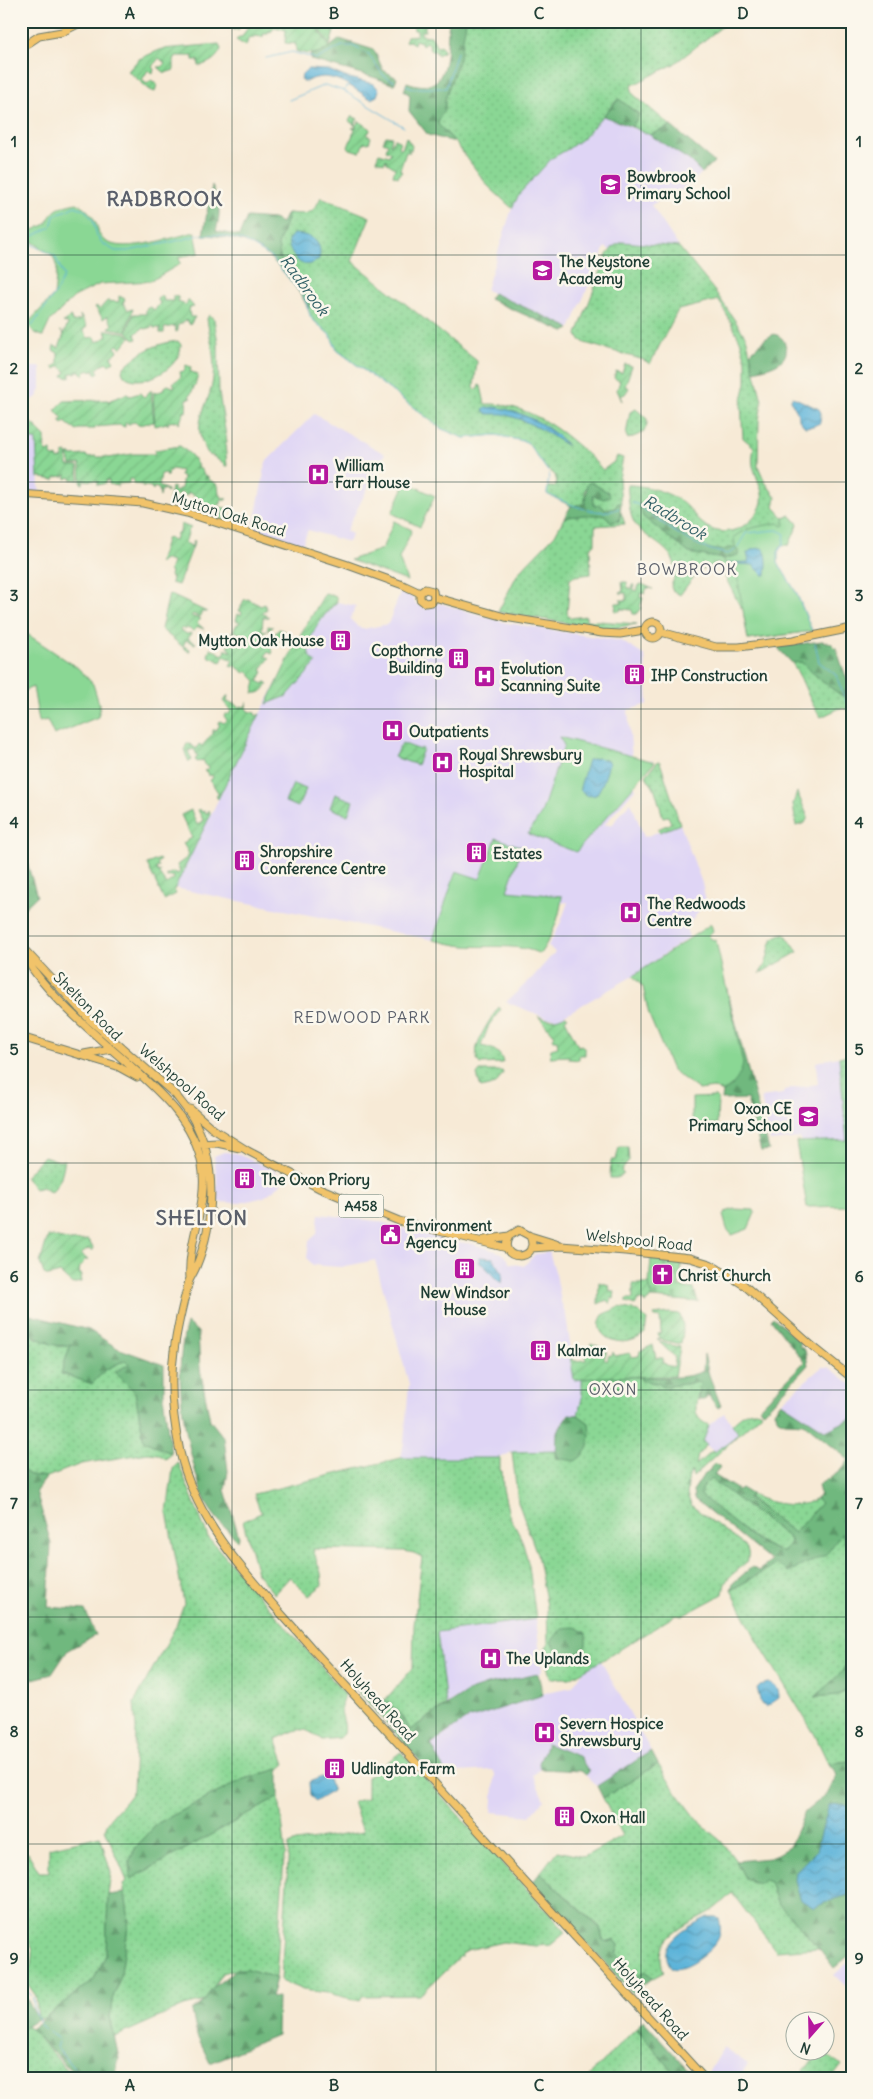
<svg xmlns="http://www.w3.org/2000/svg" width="873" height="2099" font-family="Delius,sans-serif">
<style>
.built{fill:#dfd5f5}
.grass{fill:url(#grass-dots);stroke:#548a64;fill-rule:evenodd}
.forest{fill:url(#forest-firs);stroke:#477a59;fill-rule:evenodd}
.cemetery{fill:url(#cemetery-stones);stroke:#548a64}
.park{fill:#8ad794;stroke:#548a64}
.garden{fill:url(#garden-furrows);stroke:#548a64}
.water{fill:url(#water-waves);stroke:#3e7886}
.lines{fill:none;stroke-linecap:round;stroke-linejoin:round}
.stream{stroke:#5cb3d9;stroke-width:1}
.major-casing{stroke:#6b7a6d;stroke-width:9}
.major{stroke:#f1c36a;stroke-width:7}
.grid{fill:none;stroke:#1f3d34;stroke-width:1;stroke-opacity:0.55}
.labels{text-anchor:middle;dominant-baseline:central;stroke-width:5;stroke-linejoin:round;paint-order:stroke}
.shield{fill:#fbf7ec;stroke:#61756b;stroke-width:1}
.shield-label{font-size:14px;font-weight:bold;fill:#1f3d34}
.poi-label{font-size:15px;font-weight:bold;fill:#1f3d34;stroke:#fbf7ec;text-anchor:start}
.street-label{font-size:15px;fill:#1f3d34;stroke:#fbf7ec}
.water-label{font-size:16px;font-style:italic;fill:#316066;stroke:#fbf7ec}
.neighbourhood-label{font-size:16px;letter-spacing:1px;fill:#5b606b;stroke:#fbf7ec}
.district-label{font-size:20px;font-weight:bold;letter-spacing:1px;fill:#5b606b;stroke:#fbf7ec}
.neatline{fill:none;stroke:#1f3d34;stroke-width:2}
.grid-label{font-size:16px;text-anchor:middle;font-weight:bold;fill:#1f3d34}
</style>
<defs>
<pattern id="grass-dots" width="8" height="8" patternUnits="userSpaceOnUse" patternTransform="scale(1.25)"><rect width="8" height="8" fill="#8ad794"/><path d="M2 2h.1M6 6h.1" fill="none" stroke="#77b980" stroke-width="1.8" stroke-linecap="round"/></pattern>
<pattern id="forest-firs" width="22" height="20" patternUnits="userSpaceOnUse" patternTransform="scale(1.25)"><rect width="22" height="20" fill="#6fb87e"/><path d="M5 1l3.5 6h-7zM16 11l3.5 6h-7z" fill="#5b9768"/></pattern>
<pattern id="cemetery-stones" width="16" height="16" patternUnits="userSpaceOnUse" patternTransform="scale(1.25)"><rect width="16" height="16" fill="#8ad794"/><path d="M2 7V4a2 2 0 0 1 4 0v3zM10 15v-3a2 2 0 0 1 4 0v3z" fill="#77b980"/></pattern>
<pattern id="garden-furrows" width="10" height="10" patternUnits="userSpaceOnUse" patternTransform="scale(1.25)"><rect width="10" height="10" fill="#8ad794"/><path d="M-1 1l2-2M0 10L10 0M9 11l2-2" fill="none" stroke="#77b980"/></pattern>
<pattern id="water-waves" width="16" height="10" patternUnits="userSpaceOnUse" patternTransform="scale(1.25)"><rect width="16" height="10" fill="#5cb3d9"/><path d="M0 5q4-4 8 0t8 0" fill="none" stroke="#4b93b1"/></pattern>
</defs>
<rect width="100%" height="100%" fill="#fbf7ec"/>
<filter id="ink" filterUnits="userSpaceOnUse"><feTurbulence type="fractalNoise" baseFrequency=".02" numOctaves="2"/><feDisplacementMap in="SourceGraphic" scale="10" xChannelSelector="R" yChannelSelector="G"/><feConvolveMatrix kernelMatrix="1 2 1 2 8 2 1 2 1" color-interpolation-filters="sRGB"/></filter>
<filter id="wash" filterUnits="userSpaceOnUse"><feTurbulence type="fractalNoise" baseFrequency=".0096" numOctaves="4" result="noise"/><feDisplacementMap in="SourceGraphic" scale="20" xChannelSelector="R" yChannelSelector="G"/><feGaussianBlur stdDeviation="1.12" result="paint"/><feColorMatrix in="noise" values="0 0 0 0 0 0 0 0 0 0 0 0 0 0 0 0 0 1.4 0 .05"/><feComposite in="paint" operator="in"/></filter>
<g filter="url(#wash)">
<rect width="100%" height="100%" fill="#f7ead6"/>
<path class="built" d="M603,116l47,19 39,25 13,13 -16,15 -35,17 28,42 -56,-5 -13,8 -5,-3 -35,82 -84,-39 26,-82 8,-15 32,-35 16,-9 15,-11z
M21,367h20v22l-4,8 -8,5h-8z
M314,414l71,40 -39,77 6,3 -4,8 -40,-12 -6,15 -49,-15 13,-68z
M36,439l3,47 1,8 -19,-2v-52z
M402,589l10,9 4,6 10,5 13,-6 68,20 114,18 24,15 3,48 -20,6 4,49 21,1 -21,23 4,5 -32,37 9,-1 8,-12 10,-10 13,35 36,-13 22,59 4,18 -20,27 3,9 -56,39 -74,42h-12l-41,-16 26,-24 23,-26 -7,-6 13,-24 7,-20 -7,1v-7l-54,-4 15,-46 -42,33 -24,-8 -23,69 -258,-52 85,-174 65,-121 11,4 1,5 19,4 -6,13 8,8 6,2 24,-5z
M852,1054v86l-51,2 -1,-4 -30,3 -9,-44 22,-3 1,-4 34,-6 -2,-22z
M224,1152l11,1 39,17 10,9 -4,6 -16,12 -24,6 -23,-1v-22l-3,-24z
M319,1214l58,7 72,20 24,3 29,9 6,6 1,4 15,3 11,-12 14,-2 7,22 5,28 5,13 9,65 7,-1v19l-4,17 -10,-1 -11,18 -1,19 -44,1 -12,6h-99l3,-16 5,-58 -34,-124 -33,7 -30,-2 -5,-7 2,-17 8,-7z
M822,1367h7l23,18v33l-26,13 -45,-29z
M724,1413l14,20 -7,8 -17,11 -11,-10 6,-17z
M536,1619l6,52 -4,3 -51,11 -20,7 -21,13 -9,-73z
M601,1661l50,90 -54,35 -16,-15 -40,-2 -8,6 11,25 -14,16 -38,-4 3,-38 -2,-4 -37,2 -9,3 -16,-30 34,-25 86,-29 21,-4 12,-17z
M852,1959v33l-18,-17z
M723,2047l25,17 -9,14h-28l-3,-5z"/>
<path class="grass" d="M314,21h23l-7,24z
M466,21h263l-55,43 -43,22 2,8 38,32 -21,9 -18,-8 7,-13 -21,-15 -35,39 -15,11 -16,9 -32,35 -8,15 -24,-22 -33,-44 -17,-18c1,-10 7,-14 7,-25z
M321,197l49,20 -18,44 125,100 -3,26 3,3 2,-5 2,1 4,18c46,-2 88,34 118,66l12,-9 2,-5 6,2 -4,21 2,25 -3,-1 -3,5 -10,2 -4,-5 -7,1 -1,-11 11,4 4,-7 -18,-10 -5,7v15l-14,2 -24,-12 1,-7h7l2,-5 -2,-7 -7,-6 -1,1 -20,-28 -31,-7 -32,3 -22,-9 -105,-79 -7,-15 -19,-17 -3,-9 3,-6 -31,-46 -2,-12 11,-32c18,2 24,2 32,-16z
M623,242l56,5 38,47 29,43 16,64 -3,20 -1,45 7,16 11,15 -2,10 10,11 6,-3 8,9 -9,21h-7l-4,7v11l18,29 16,39 -64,9 -5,-32h-2l-23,-45 -20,8 -18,24 -8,-5 -1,-4c17,-36 -21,-41 -36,-62 -7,-11 -6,-27 -8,-39 17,0 39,6 54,16 9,6 13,16 21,22 20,19 54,4 60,-21 2,-11 -5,-22 -8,-33 -3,-7 -1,-15 0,-22l-11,-9 -2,-34 5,-21v-22l-6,-21 -21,-40 -41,10 -28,54 -6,-4 -59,-17 -7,-5 -1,-4 30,-79 7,-9zM639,505c20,9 69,59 92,43l-7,11 -35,-6z
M209,315l5,4 4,24 1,50 8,49 -2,1 2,24 -14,-11 -4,-1c-22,-32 1,-47 4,-77 3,-19 -3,-40 -6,-59z
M178,341l3,4c-2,32 -56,46 -59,25l3,-4c16,-15 32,-23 53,-25z
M636,409l11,10c1,14 -7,15 -19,20l-2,-4 4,-23z
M621,512l4,12 -30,2v18l-5,4 1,26 -16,2 -5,3 -3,34 3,5 16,-2v4l51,4 -22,4h-17l-100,-16 20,-39 37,-38 9,-17 18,-4 24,1 5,7 8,-1z
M801,662l22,20 29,21v7l-12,-2 -19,9c-13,-16 -17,-37 -29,-54z
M658,761l2,1 20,62 -20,8 -2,-3 13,-6 -3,-7 -5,1 -8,-27 -9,-14z
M797,792l11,25 -3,6 -9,3 -3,-22z
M781,934l5,1 12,17 -39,22c3,-4 6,-8 7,-12 5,-12 1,-23 15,-28z
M499,1007l2,2 -12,16 -8,21c11,2 20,5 22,17l-23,1c-13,-12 10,-45 19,-57z
M852,1054v86l-5,1 -8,-84z
M480,1071h22l1,2 -7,11 -15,4 -4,-13z
M619,1147h9l1,14 -8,10 3,3 -7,4h-7l1,-18h5z
M44,1156l15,5 6,-1 -4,18 -9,14 -4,-1 -5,-4 -8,2 -10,-12z
M619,1307l19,4 9,9 -2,13c-21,19 -57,4 -42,-18z
M21,1324l15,14 25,9 10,-4 -10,31 31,9 13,-13 20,-10 5,4 -14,8 19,20 9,49 27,12 -5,6 -8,-5 -10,-1 -30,5 -37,6 -34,13 -17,-2 -9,-6z
M602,1377h38l1,3c20,5 38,6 59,2 -2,18 -12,35 9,43l-6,17 4,2 -9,11 -2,10 16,-14 2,1 17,-11 7,-8 -6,-9c9,-8 17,-17 30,-11l-69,64 -2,-6 -6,18 3,-6 -1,12 5,11 54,41c10,17 -14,23 -20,35 -2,3 -2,8 -3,12l-41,22 -6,-1 -75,46 -31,17h-20l-6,-28 4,-6 -1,-38 -10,-52 -19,-52 -6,-50 44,-1 1,7 32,-35 -11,-8 4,-17v-19z
M401,1458h99v13h2l1,18 6,26 13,25 7,26 7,53 -99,13 9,73 -36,25 -8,-15 -17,-15 28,-32 1,-43 8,-68 -8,-4 -10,-2 -91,-2 8,24 1,12 -13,11 -19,-19 -16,17 -17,-21 -14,-52 18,-8 -7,-19z
M178,1462l30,75 137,157c-10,20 2,23 -1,40l-5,4 -17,2c-21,-16 -23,-11 -46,-1l9,25 -6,5 -35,10 -86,44 -22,24 -6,13 1,19 148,-82 7,58 -2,2 -8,121c-22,-7 -31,-12 -54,-5l-17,28 -21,5 -69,31 -5,-20 2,-17 8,-21 9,-59 -6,-36 4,-3 -22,-52c5,-16 21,-24 28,-39l3,-61 -2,-26 42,-77 8,-23 -17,-91 6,-43z
M712,1479l77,59 1,4 -6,9c-18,2 -68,-43 -84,-56 0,-7 5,-13 12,-16z
M751,1494c15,9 49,16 65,5l5,4 -27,30 -46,-36z
M842,1533l10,28v91l-10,20 -26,25 22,-2 14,-7v73l-24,2 -13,-28 -58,-95 -26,-50 46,-26z
M401,1752l165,180 -15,13 -15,1 -33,-4 -36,8 -47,45 -58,1 -2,5 -32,-8 -25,-3 -22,-9 8,-136 7,-3 67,-10 -10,-30 14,-4v-21z
M658,1764l14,22 29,38 20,17 15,20 10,19 18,-1 6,3 7,20 42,46 -43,3 -44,-58c-7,6 -14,14 -21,18 -25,15 -61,26 -47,61l-11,6 -7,-7 -17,10 -12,-12 -1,-15 3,-9 -4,-5 -6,2 -6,-2 -3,-13 -60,-54 17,-22 27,6 38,-21 -19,-38z
M100,1836l11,37 -3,22 -2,60 -12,24 -50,39 -6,1 -2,-23 -11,-16c7,-19 16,-30 -4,-45v-80l7,-2 11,19h10v-24z
M26,2026l5,3 43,49h-53v-48z
M636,2028l43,50h-92z
M821,2052l21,13 -10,13h-20l-9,-7z"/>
<path class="forest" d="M449,21h17l-6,35 -15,43v10l-6,10 -1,5 17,18 -27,-7 -19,-24 1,-16 -6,-4 3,-9c45,17 38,-32 42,-61z
M340,39l34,11 9,20 14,8 -3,7 -18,-7 -65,-18 -1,-5 13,-3z
M619,99l20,16 -7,12 -29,-11z
M671,126l43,36 -12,11 -13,-13 -39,-25z
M212,185c8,18 9,27 4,46l23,5 8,-19 26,2 9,4 5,-10h2l-11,32 2,12 31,46 -3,6c-5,-13 -13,-22 -21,-33 -25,-31 -44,-39 -84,-41z
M493,293l73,33 4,3 -6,3 -75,-33z
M774,334c6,2 9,4 11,10 7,19 -18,24 -31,27l-4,-18 15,-14z
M590,482l18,10 2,4 -6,3 -11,-4 1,11 7,-1 4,5 10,-2 3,-5 3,1 -2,17 -8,1 -5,-6c-15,-2 -27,-1 -42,2l7,-12 14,-2 2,-20z
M639,504c20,14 53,44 78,46 7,1 11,-2 18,-3l4,5 -1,3 -14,4 -35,-6 -46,-36z
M822,641l9,2 5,5 16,46v9l-29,-21 -22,-20 -9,1 -15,-16z
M23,849l14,47 -16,15v-61z
M726,986l43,164 -8,1 -14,-52 -25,1 1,-8 9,-6 11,-22z
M21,1306l5,8 63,16 28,18 47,17v38l7,50 -27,-12 -9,-49 -20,-20 14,-8 -4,-4 -20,10 -13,14 -31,-11 10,-29c-20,6 -36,-7 -50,-20z
M773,1317l28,26 -2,3 6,4 3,15 -44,47 -5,-4 45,-46 -33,-43z
M187,1323l11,9 2,37 10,51 14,18 4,33 -3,19 14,47 -1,4c-11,-11 -22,-22 -30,-35 -6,-11 -10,-24 -13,-36 -12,-46 -22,-100 -8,-147z
M704,1354l5,21 12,31 -3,2 -10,-13 -4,5h-6l2,-18 -38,5 -2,-3 -19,-4 -1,-3c20,0 45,3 63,-6z
M781,1402l45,29 26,-13v63l-6,9 6,21v50l-10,-28 -16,22 -38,17 -11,-8 -46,26 2,-7 19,-16 6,4 14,-10 -78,-62 -1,-8 9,-14 14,-14 4,4 -6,8 24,15 3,-2 10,6 -3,4 46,35 27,-30 -5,-4 4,-5 -2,-9 21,-13 10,-12 -45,-37 -19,-1 -7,-3 -4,-8zM711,1479l78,59 1,4 -6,9c-17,3 -68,-43 -83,-56v-6z
M569,1414l9,1 11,8c2,17 1,29 -14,38l-19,-3 1,-26z
M21,1469l9,6 17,2 -11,14 15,53 -3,63 37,3 11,25 -28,15 -16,24 -23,6 -8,21z
M575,1627l11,6v13l-17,15 -7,-3 -11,-16 11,-14z
M852,1652v36l-14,7 -23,2 27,-25z
M538,1674l5,21 -78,25 -34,24 16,31 -12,3 -79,-89 3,-3 17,14h9l17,15 8,15 57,-38 20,-7z
M547,1744l33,13 9,15 -3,3 -5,-4 -40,-2 -2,-6z
M651,1751l7,13 -55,34 -6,-12z
M852,1761v45h-23l-13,45 -20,20 18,36 16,-7 22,-6v59l-18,15 -15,-20 -42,-46 -7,-20 -6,-2 -5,3 -13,-3 -10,-19 34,-3 19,-11 16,-35 23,-19 9,-19 -9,-11z
M279,1769v28l-148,82 -1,-19 6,-13 22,-24 86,-44z
M540,1873l60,55 3,12 6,2 6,-2 4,5 -3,9 8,7 -7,9 12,11 17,-10 7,7 -21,15 -100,-110z
M125,1893l4,27 -9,59 -8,21 -2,17 9,41 -4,17v3h-37l-47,-49 63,-50 12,-24 2,-60z
M237,1969h11l28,9 -5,20 7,-1 -1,38 -67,28 -13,-27 -5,-25 13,-10 6,-12z
M21,1991c8,9 10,18 17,28l-17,11z
M643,2020l50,55 1,3h-15l-43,-50z"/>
<path class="cemetery" d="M651,1258l31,4 -3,25 15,2 4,13 -46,-4 -3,-14z"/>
<path class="park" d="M77,203c11,6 16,12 20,23 1,3 2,9 4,11 14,20 73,0 94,-5l4,21 -20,4 1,7 -24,14 -4,1 -1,2 -51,3 -26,13 -24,24 -7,15c-7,-1 -12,-6 -15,-13l26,-28 3,-27 -4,-12 -26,-18 -2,-4 21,-10c7,-15 14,-18 31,-21z
M406,482l29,14 -15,31 -28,-14z
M790,515l8,9 -9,21h-7l-4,7v11l18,29 16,39 -64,9 -12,-71 -9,-1 -3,-9 14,-4 1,-3 -4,-5 -1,-10c12,-10 29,-11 44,-14l5,3 2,-1 -1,-7z
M394,521l18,9 -13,28 8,23 -57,-21 32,-11z
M21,630l57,38 15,16 7,23 -2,10 -44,18 -7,-15 -8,2 -6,-35 -12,5z
M559,737l96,25 -79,90 -48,-18 13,-20 23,-69z
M496,838l26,9 -15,44 55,5c-2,22 -10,40 -22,58 -21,-11 -52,-6 -75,-8 -11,-1 -21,-4 -32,-6l23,-69 24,8z
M711,924l2,7 -4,4 1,3 6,3 27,123c-3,13 -9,21 -20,28l-9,-4 -15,2 -27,-20 -23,-55 -6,-28 -10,-11z
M715,1097l3,2 -1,25h-20l-5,-6v-20z
M852,1140v66l-45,1 -11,-65z
M735,1209l19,1 1,3 -7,16 -16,6 -5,-6 -4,-14 2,-3z"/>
<path class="garden" d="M235,21h77l18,26c-12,8 -21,8 -34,4v-7l-11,-1 1,-13 -11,-3 -4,5 -2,-1 -1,3h-5v3l-9,-1 -1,2 -4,-1 -3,9 -10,-6 3,-3h3l6,-10 -8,-3 -2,7 -2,-2 -2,1 -2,-5 4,-1z
M413,21l18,2 -6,2v6h-4v4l10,1 6,11 4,-2 3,6 -6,4 -3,-4h-4l-2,-2 1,-3 -4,-4 -4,3 -1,-3 -6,-2 -1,4 -5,-3 -4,1 2,-6 10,-1v-5h-3z
M219,44l2,5c-4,10 -11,14 -22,17l-1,-6h-5v-4h-17l-2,4v10l-9,3 -7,-6h3l4,-4 -6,-5 -7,9 2,2 -1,5 -5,-4 -6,10 5,4 4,-4 6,4 -2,8 -5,-2 -22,-19 11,-12 23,-10z
M352,116l6,3 -4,5 2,1 3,-4 12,8 -4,6 4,2 -2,6 -5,-1 -4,10 -10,-3 -2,-2 7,-18 -3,-1 5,-1 -8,-6z
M386,136l6,1 -2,7 1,1 3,-6 6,2 -2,6 4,2 4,-12 6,9 -1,4 -4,-2 3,4h-4l-6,18 2,2 -4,5 -5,-2 2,-7 -9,-6 1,-2 -1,-1 -2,4 -8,-3 3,-7 10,3 2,-4 -5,-2 2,-6 -5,-2z
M119,296l6,3 -2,4 5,7 5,-1 -7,22 -17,-3 3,-4 -5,-8 -4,3 -8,-12 1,-1 4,3 7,-8 12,1z
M161,296h2l1,5h9v-5l5,1v5l8,3 2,-5 6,7 -5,1 1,9h5l-5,8 -3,-5 -10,6 1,5 -2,1 -1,-6 -11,2v5h-4v-5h-6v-2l-8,3 -3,-1 -8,6 2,5 -3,1 -7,-8 6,-18h13v-5l4,-2 5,3 5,-7 -3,-4z
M80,315l7,12 -4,3 5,8 7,-1 2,5 11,-6 -3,-5 2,-1 19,3 4,4 -9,11 -4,-3 -2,2 3,4 -7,6 3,4 -5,4 -3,-3 -9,7 2,4 -3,2 -2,-5 -8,1 -3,4 -3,-4h-4v2h-6v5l-7,-2 3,-4 -6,-6 -5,3 -2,-2 5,-3v-11l-5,-3 1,-4 5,2 5,-14 -4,-3 4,2 4,-9 -5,-2 8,-5 1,5 9,-2z
M625,364l7,2 -7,20 4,2 -4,6 -5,2 2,5 -5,-11 3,-9 -6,-3 2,-7 6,2z
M186,365l5,2 -1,4 8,4 -3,11 -3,1 2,1 -5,9 2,1 -4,1 -1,13 -3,-1 1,2 -5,11 -1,-3 -10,1v3l-1,-2 -12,3 -2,-34 3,1 8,-3 -1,-2 5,-3 5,2 2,-1 -2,-3 8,-6 -1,-5 4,-1z
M151,390l3,32 -16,3 -3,-3 -5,1v1l-5,-1v4l-6,-2 -24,2v2h-17l-1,2 -12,-9 -2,2 -4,-3 4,-2 -8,-9 9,-9 44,-1 1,3 1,-3 17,-6 3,2 10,-3 4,4z
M27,420l10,7 -1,1 9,9v8l-2,2h2l1,5 5,-1v5l7,2v2l5,-2v-4l4,-1 1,13h10l1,14 -8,-1 -1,-2 -4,2v-5l-2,2 -9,1v3l-13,-2v-2l-4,2 -2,-38h-15v-11z
M180,446l11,9 7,11 -3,3 4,-2 6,9 2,-1 -2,4 3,-3v3l10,6 1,10h2l1,3h4v2h-5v4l-4,1 2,2 7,1 -1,5h-4v2h4l-2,5 -8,-2 2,-9 -2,-1 -1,4 -5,-2 -1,5 -12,-3 3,-11 -1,-3 -10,-6 -1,4 -7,-4 -1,4 -8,-2 -2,5 2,-12 3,1v3l3,1 1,-3h3l2,-13 -3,-1 1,-4 -9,-2 -3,2 -2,6 -1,-4 -5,1 -2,12 8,4v2l-3,-3 -3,2 -1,6 -1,-8 -5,-2 -1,3 -2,-3 -6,-1 -2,2v-3l-10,-1v-5h-4v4l-11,1v2l-9,-2v-4h-3v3l-8,2v-4l-15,-1v4l-2,-1 -1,-19 -9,1 -3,-11h3v2l15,-1 1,2 9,-1v1h11l1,1 25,-4h22v-4z
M181,524l10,4 -4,4 1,1 -3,10 5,2 1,3 3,-8 1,1 -17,44 -7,-2 1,-5 -2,-2 1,-4 -2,-1 3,-9 -9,-3 -2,4h-2l7,-23 1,-2 8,2 2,-7h3z
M622,582h5l1,6 4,1v-4h2l-1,4 4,2 2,-6 3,-1 11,5 -6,-1 -3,6 -3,-1 -1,4 3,1 -3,9 1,1 -5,6h-3l-1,-4 -10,-1v-2l-2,4h-5l1,-8h7l-3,-3h7l-1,-7h-6l3,-2z
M325,593l11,4 1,5c-11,10 -32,35 -28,52 1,3 5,7 7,9l-29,33 -20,8 28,-59z
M169,594l38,18h-5l-3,5 -6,-3 -2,2 10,3 -4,4 7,6 -6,-2 -4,4 -7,-3 -2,2 -3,-2 -2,2 7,4 4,-1 -3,6 8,4 -1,1 -9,-4 -3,6 7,3 -1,3 -28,-23z
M248,599l13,7 3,-2 3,5 -5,4 7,4h-6l-1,14 6,-1v-4l5,1 -13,8 13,8 4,-5 -3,-3 5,-6 7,3 -16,17 3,2 -1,3 -4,-2 -3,4 5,2 -9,11 2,3 -5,9 6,3 1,-2 3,1c-4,7 -6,11 -15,10l3,-12 -5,-5v-2l-4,-3 -2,2 -11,-8 -1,2 -3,-1 3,-6 -9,-4 -3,6 -13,-6 2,-8 13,7 3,-4 -2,-2 8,3 -4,-6 1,-2 -3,-1 2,-3 -8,-4 2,-2 8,4 1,-6 10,6 1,-4 -9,-3 4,-7h1l2,-2 -4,-2 2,-6 3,1 1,-3 -3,-1 5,-11z
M228,695l-1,7 9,2v2l5,2v-2l4,1 2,-5 -1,6 2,3 7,2 1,3 4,-2 -42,85 -2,-3 3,-2 -9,-14 3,-2 -1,-3 -4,1 -1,-4 -3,-1 5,-3 -1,-2h-2l-3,-6 -6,2 -2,-3 3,-2 -4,-8 -6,2 4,9 -3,2c-3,-8 -7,-12 -1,-19l9,6 2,-5 3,2 11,-13v-3h3l4,-5 -2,-1 2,-3 4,2 3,-3 -3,-4 2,-3 2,2 3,-4 -8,-10z
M402,743l18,7 1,-2 2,1 -6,16 -23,-8z
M293,784l13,5 -8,18 -13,-5z
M335,794l18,7 -5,14 -18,-7z
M200,809l2,3 3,-1 2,3 2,-4 1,3 -1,5 -35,72 2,4 -12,6 -17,-36 12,-5 1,2 -3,2 2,4 -3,1 2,4 2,-1 -1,3 7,10 8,-5 -1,-3 -6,1 -1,-2 8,-3 3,2 3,-2 -3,-7 11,-8 -1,-2 2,-1 -6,-11 9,-5 -11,-23 10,-5 6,15 6,-5 -5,-10z
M566,1015l2,2 -3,2 13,27 3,-1 4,3v7h-6v5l-10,-1v-3l-19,1 1,-8 7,-2 -1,-7h-3l-1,-2 2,-2 -17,-20c11,5 18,4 28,-1z
M48,1236l24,5 16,-1 6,9 -2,2 -3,-2 -8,5 7,6h-4l-2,6h-2l-1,8 3,1 -2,1 1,6 -9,2 -12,-11 -11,3 -5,-2 -4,-11z
M599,1282l10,3 1,6h5l-1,8 -3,-1 -1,6 -3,-4 -9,4z
M633,1284h16l3,14 -7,5 -2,-3h-4l-4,5 -9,-3v-3h7z
M669,1313l10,1c6,9 4,20 2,30l-24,-5 4,-1 -3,-3v-1l3,-1 -1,-15 -5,-1 -1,-2z
M659,1342l21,5 -5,29 -73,1 -28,3 -4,-24h3v5l13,-1 -1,-6h3l3,-11 11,5 -1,2 6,1 -3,8 3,2 2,-6 3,1 1,-4 2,4 15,-3 2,4 7,-1 1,-5 13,-6 3,13h7v5l3,1v1l8,2 1,-10z"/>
<path class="water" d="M308,69l20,1 17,7 29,7 5,6 -2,6 -6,3c-21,-12 -40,-31 -66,-17l-4,-2 1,-6z
M293,234c17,0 31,7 26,25 -15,14 -29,-1 -31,-19z
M793,397l26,12 2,4 -1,10 -7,3 -8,1 -6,-7c1,-8 -8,-14 -8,-22z
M494,407c27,4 56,18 74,39l-29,-18 -20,-9 -16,-5h-15l-5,-3 2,-3z
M762,548c7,6 5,18 4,27h-3l-10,-10 -26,-2 22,-1 -2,-9 6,-4z
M597,758l10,2 2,3c-3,12 -6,22 -13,32l-8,1 -7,-5 -1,-4 8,-27z
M479,1257l14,1 10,15 -1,10c-10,-5 -13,-15 -22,-20z
M768,1683c9,3 11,6 11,15l-13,9 -5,-3 -4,-16 3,-3z
M322,1777h5l6,14 -17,10 -6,-5 -1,-14z
M843,1804l9,2v88l-22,6 -16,8 -13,-8 -6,-19 1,-10 20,-20 13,-46z
M708,1917h8l3,2c2,7 2,14 -1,20 -5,11 -34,34 -46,29 -19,-23 18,-43 36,-51z"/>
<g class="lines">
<path class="stream" d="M266,58l26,-6 25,7 25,-13h11l16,9 15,21 10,5
M406,85l7,3h33l11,-36
M348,86l-4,5 60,36
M289,100l36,-15 19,6
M21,237l8,1 22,-11 3,-11 21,-10 10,4 8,10 4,16 5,7 13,8h13l57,-12 13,-4h20l26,6 27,16 33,40 7,21 19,17 7,15 105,79 22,9 32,-3 31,7 22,31 -2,21c18,9 54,25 72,14
M21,239l34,17 9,20 -8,16 -24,34
M632,503l5,1c28,21 55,44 91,50l7,-4
M737,548l9,-15 31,-3 8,4 -2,11 -5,7v11l18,29 16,39
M815,643l4,19 17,13 10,27 6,5
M21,1985l12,12c1,21 9,32 26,42l-3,8 26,31"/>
</g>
</g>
<g filter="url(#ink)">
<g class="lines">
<defs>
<path id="major" d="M21,48l18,-12 23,-4 22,-11
M21,494l122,9 44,10 158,51 58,21 17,8
M420,593v6l5,4 7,-1 2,-5
M420,593l5,-4 8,2 1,6
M434,597l71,20 97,16 18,1 24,-4
M645 630a8 8 0 1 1 16 0a8 8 0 1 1-16 0Z
M661,632l55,15h23l54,-7 59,-12
M21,946l69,74 87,76
M21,950c21,42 76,86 112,118 30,27 61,55 69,97 7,39 -15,75 -12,113
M21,1037l96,29 20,11
M84,1054l27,-5
M174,1093c6,8 13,16 18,24 26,44 23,104 4,150 -2,5 -5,9 -7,14 -6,22 -12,46 -15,70 -5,33 -1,68 6,101 18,80 83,139 134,199l390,427
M190,1109l23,20 35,22 71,37 80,33 108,27
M200,1144l17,-1 23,5
M509,1236c-14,26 33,27 21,0
M484,1240l25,-4 10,-6 11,6 26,8
M531,1248l30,-2 64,5 65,7 20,6 34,21 67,60 41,33"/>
</defs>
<use href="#major" class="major-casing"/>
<use href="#major" class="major"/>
</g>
</g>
<path class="grid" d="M232,21v2057M436,21v2057M641,21v2057M21,255h831M21,482h831M21,709h831M21,936h831M21,1163h831M21,1390h831M21,1617h831M21,1844h831"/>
<defs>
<symbol id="school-square" viewBox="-11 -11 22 22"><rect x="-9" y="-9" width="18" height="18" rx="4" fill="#b5179e" stroke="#fbf7ec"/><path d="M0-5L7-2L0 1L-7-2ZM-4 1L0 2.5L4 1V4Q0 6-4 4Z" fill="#fff"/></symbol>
<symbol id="hospital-square" viewBox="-11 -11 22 22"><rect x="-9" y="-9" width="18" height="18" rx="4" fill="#b5179e" stroke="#fbf7ec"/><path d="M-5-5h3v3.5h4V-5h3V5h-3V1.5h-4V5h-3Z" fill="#fff"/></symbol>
<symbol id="building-square" viewBox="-11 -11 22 22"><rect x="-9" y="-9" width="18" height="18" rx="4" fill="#b5179e" stroke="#fbf7ec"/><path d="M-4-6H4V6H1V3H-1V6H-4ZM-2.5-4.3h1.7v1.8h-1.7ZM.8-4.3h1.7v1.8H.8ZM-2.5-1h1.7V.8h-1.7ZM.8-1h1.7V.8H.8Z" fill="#fff"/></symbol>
<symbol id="civic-square" viewBox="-11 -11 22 22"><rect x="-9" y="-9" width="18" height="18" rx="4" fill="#b5179e" stroke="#fbf7ec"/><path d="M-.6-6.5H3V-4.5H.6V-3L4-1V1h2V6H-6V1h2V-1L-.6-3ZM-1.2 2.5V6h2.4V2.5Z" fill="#fff"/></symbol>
<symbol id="church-square" viewBox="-11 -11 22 22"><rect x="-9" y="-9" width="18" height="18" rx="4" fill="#b5179e" stroke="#fbf7ec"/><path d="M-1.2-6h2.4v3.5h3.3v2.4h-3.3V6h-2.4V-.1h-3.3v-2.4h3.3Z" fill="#fff"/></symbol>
</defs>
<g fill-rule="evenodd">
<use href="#school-square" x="598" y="172" width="25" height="25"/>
<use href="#school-square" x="530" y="258" width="25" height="25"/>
<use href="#hospital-square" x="306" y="462" width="25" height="25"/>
<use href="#building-square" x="328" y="628" width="25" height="25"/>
<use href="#building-square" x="446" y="646" width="25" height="25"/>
<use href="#building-square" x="622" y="662" width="25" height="25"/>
<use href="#hospital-square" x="472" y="664" width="25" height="25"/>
<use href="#hospital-square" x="380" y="718" width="25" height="25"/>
<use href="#hospital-square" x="430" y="750" width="25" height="25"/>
<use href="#building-square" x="464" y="840" width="25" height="25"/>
<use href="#building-square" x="232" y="848" width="25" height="25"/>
<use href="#hospital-square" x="618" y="900" width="25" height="25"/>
<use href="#school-square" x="796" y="1104" width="25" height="25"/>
<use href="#building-square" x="232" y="1166" width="25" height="25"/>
<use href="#civic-square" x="378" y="1222" width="25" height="25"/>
<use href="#building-square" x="452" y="1256" width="25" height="25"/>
<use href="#church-square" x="650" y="1262" width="25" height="25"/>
<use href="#building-square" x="528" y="1338" width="25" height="25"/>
<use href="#hospital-square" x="478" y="1646" width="25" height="25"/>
<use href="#hospital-square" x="532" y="1720" width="25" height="25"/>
<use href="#building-square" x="322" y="1756" width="25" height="25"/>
<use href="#building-square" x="552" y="1804" width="25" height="25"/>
</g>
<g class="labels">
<rect class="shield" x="338.5" y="1194.5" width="45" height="23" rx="4"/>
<g class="shield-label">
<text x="361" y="1206">A458</text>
</g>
<g class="poi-label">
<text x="627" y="176">Bowbrook<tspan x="627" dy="17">Primary School</tspan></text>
<text x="559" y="261">The Keystone<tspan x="559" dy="17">Academy</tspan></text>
<text x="335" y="465">William<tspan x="335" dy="17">Farr House</tspan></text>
<text x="324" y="640" text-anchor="end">Mytton Oak House</text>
<text x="443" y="650" text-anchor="end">Copthorne<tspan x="443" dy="17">Building</tspan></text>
<text x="501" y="668">Evolution<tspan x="501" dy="17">Scanning Suite</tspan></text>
<text x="651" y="675">IHP Construction</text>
<text x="409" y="731">Outpatients</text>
<text x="459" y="754">Royal Shrewsbury<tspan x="459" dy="17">Hospital</tspan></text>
<text x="260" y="851">Shropshire<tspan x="260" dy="17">Conference Centre</tspan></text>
<text x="493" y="853">Estates</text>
<text x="647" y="903">The Redwoods<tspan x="647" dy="17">Centre</tspan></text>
<text x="792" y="1108" text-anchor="end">Oxon CE<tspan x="792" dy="17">Primary School</tspan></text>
<text x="261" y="1179">The Oxon Priory</text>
<text x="406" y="1225">Environment<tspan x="406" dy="17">Agency</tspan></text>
<text x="678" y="1275">Christ Church</text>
<text x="465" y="1292" text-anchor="middle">New Windsor<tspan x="465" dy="17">House</tspan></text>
<text x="557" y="1350">Kalmar</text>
<text x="506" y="1658">The Uplands</text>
<text x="560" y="1723">Severn Hospice<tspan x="560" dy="17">Shrewsbury</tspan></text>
<text x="351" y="1768">Udlington Farm</text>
<text x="580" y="1817">Oxon Hall</text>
</g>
<g class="street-label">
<text transform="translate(229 514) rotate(17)">Mytton Oak Road</text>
<text transform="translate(88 1006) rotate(45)">Shelton Road</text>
<text transform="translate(182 1082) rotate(41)">Welshpool Road</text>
<text transform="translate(639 1240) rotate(6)">Welshpool Road</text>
<text transform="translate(378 1700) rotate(48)">Holyhead Road</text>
<text transform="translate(651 1999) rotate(48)">Holyhead Road</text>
</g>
<g class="water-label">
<text transform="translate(305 285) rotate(54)">Radbrook</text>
<text transform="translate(675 517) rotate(31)">Radbrook</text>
</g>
<g class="neighbourhood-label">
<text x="687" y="569">BOWBROOK</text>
<text x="362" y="1017">REDWOOD PARK</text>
<text x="613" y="1389">OXON</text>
</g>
<g class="district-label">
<text x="165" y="198">RADBROOK</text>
<text x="202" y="1217">SHELTON</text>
</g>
</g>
<rect width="873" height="2099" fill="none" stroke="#fbf7ec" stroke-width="55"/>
<g transform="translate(810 2036) rotate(200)"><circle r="24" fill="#fbf7ec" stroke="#a3ada2"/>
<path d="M0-4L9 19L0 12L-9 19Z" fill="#b5179e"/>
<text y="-8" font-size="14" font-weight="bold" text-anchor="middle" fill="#1f3d34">N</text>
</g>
<rect x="28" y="28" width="818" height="2044" class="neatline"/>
<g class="grid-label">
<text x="130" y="19">A</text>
<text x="334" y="19">B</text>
<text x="539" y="19">C</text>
<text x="743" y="19">D</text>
<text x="14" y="147">1</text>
<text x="859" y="147">1</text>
<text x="14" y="374">2</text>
<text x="859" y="374">2</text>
<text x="14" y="601">3</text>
<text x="859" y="601">3</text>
<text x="14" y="828">4</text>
<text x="859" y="828">4</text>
<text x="14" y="1055">5</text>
<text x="859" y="1055">5</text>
<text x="14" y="1282">6</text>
<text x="859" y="1282">6</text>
<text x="14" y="1509">7</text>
<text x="859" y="1509">7</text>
<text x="14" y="1737">8</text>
<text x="859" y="1737">8</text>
<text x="14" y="1964">9</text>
<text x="859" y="1964">9</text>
<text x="130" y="2091">A</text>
<text x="334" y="2091">B</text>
<text x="539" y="2091">C</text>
<text x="743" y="2091">D</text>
</g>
</svg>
